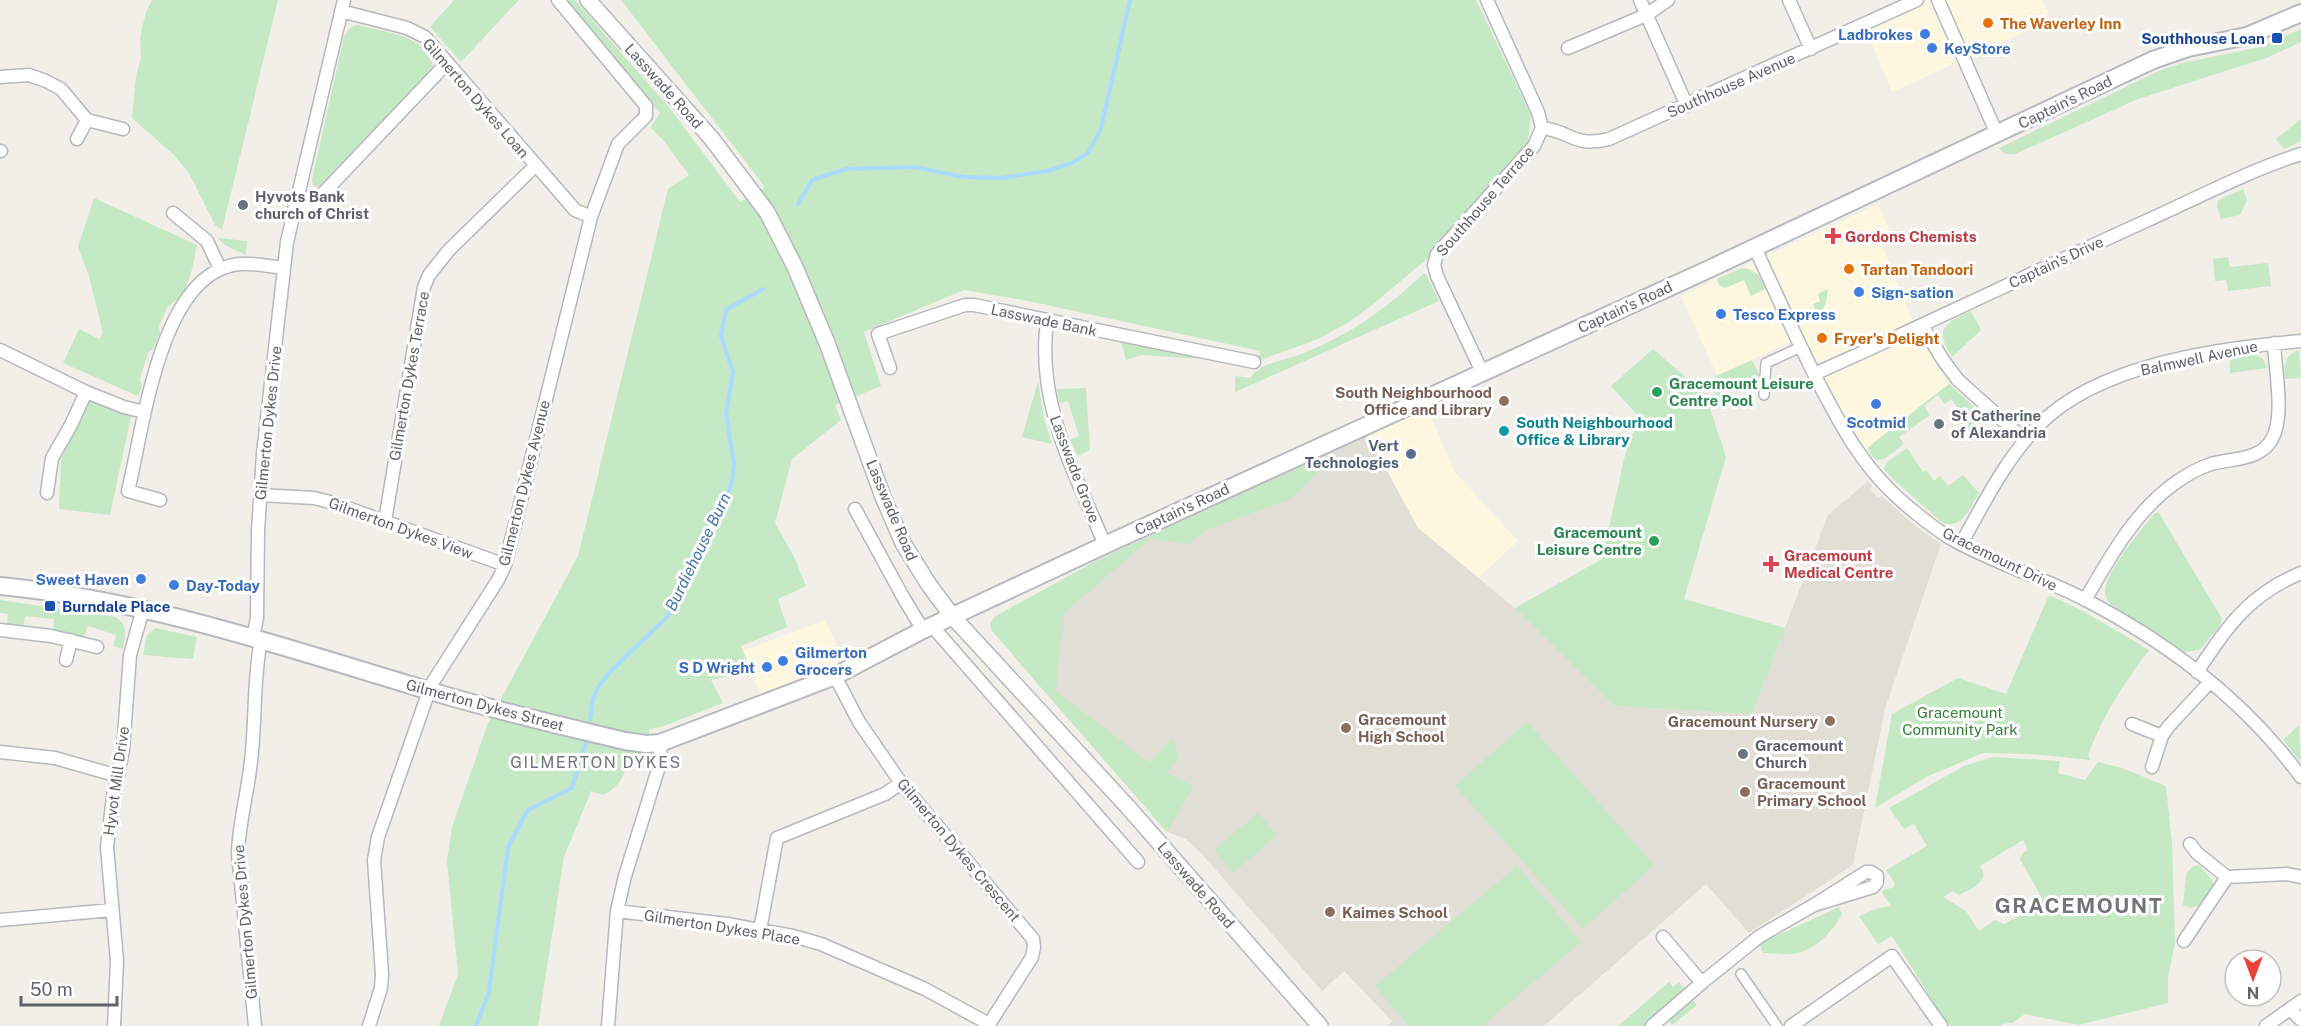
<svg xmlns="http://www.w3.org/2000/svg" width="2301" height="1026" font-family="'Public Sans',sans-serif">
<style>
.commercial{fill:#fef7e0}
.education{fill:#e1ded6}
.green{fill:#c5e8c5;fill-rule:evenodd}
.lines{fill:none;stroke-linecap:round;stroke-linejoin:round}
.stream{stroke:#aadaff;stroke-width:4}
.pedestrian-casing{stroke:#b5b8bc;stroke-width:12}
.minor-casing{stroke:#b5b8bc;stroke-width:15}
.tertiary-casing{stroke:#b5b8bc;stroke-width:18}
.secondary-casing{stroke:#b6babf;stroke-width:20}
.pedestrian{stroke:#fff;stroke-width:9}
.minor{stroke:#fff;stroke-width:12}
.tertiary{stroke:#fff;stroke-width:15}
.secondary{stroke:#fff;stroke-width:16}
.food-dot{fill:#e8710a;stroke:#fff;stroke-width:2}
.shop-dot{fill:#3f7fe0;stroke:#fff;stroke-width:2}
.transit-dot{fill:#1a4fb4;stroke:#fff;stroke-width:2}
.worship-dot{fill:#6b7280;stroke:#fff;stroke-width:2}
.health-dot{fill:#e0444e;stroke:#fff;stroke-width:2}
.leisure-dot{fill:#2e9e5b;stroke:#fff;stroke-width:2}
.education-dot{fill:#8d6e63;stroke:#fff;stroke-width:2}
.culture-dot{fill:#0f9aa8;stroke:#fff;stroke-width:2}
.service-dot{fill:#5c6f8a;stroke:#fff;stroke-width:2}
.labels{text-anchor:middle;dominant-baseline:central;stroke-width:6;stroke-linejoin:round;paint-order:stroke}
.food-label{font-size:15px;font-weight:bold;fill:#c56008;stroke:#fff;text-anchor:start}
.shop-label{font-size:15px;font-weight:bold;fill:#366cbe;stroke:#fff;text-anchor:start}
.transit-label{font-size:15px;font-weight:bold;fill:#164399;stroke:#fff;text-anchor:end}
.street-label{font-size:15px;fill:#5f6368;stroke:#fff}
.worship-label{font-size:15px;font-weight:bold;fill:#5b616d;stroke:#fff;text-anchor:start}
.health-label{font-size:15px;font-weight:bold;fill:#be3a42;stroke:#fff;text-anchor:start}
.leisure-label{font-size:15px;font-weight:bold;fill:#27864d;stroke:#fff;text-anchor:start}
.education-label{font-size:15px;font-weight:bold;fill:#785e54;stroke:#fff;text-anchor:start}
.culture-label{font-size:15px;font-weight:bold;fill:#0d838f;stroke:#fff;text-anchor:start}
.service-label{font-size:15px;font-weight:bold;fill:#4e5e75;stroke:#fff;text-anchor:end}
.park-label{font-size:15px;fill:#348238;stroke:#fff}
.water-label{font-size:16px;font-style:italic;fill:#4174aa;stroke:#fff}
.neighbourhood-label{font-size:16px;letter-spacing:1.5px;fill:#70757a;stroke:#fff}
.district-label{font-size:21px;font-weight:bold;letter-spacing:1.5px;fill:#70757a;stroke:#fff}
</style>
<rect width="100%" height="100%" fill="#f1efe8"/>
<path class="commercial" d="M1929,0h113l9,20 -159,72 -27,-64z
M1878,204l14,32 -11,6 39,98 29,44 -85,66 -62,-113 -85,38 -36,-79z
M1427,407l27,64 64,70 -40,37 -60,-50 -51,-94z
M825,620l21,45 -84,34 -19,-48z"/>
<path class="education" d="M1367,434l51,94 97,80 99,98 138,8 76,-199 40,-34 4,5 -1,4 7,8 4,-2 31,28 28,20 -56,165 -32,156 -104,68 -43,-49 -162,142h-157l5,-5 -48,-50 -22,20 -121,-138 -15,-14 -19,-7 -151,-173 76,-96z"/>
<path class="green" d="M152,0h126l-56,230 -7,-5 -26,-52 -15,-18 -42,-37 4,-41 5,-19 -1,-20 6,-26z
M454,0h65l-58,62 -31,-35z
M563,0h12l97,111 68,91 25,-15 -144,-187h855l55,115 -3,27 -100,116 -56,47 -23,17 -31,17 -60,22 2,-10 -232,-50 -64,-11 -100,42 17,54 -46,19 6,15 -49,39 -17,64 20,36 11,27 -28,13 9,28 -46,19 10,24 -40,10 12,23 -62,24 -12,2v39l-22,-2c-5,14 -10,22 -24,29l-12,-4 -27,66 -26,169h-99l19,-52 -11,-113 5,-34 36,-104 90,-167 90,-367 21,-14 -26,-35 -13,-13 10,-14z
M358,25c25,7 69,9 75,42l-107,116 -10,4 -3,-2 -1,-6 32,-142c4,-8 6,-11 14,-12z
M2301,29v13l-32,15 -131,42 -123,55h-10l-6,-6 160,-77 23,-8 78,-16z
M2301,119v22l-17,8 -8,-10z
M2243,189l4,11 -7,15 -19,4 -4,-12 1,-7z
M94,198l103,47c-5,22 -7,51 -29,61l-9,20 1,7 -7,16 -5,4 -8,26 2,7 -4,10 -75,-33 16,-34 20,10 4,-6 -15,-60 -10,-26z
M218,238l29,3 -1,14 -23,-11z
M2228,257l2,10 38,-4 3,23 -43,5 -2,-11 -11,1 -2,-22z
M1742,268c13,1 22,9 23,21l-14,7 -7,-16 -19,8 -6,-3 -2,-6z
M1423,274h3l13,27 -204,91v-16l16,2c7,-16 38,-18 53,-25 47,-19 82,-44 119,-79z
M1828,289l-2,14 -7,14 -6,-13 7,-3 -2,-7z
M1971,311l10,19 -29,27c-19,-29 -6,-34 19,-46z
M1121,342l95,18 -74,-5 -16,5z
M1653,349l52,45 21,63 -42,142 101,29 -33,86 -138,-8 -99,-98 87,-49 26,-117 13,-23 -30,-33z
M2299,350l2,28 -16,1c-1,-14 -1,-24 14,-29z
M2256,355l7,4 4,9 -37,5v-15z
M1752,360l9,18 -44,20 -9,-18z
M1038,381l6,38 8,25 -30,-7z
M1949,384l35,32 -17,17 -7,-2 4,-3 -7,-9 6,-5 -12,-15 -6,5 -7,-9 -14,11 6,9 -31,22 5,7 -20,15 -8,1 -5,-5 -3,-7 4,-4z
M1086,388l4,62 -13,6 -7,-16 9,-4 -11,-35 -9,2 -2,-14z
M86,398l46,14 -22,103 -51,-6 2,-49z
M1907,448l16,24 3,-2 8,11 6,-5 8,10 15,-11 16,18c-9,14 -15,36 -36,30l-49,-43 -10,-11 3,-7z
M1328,454l4,5 -41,40 -82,30 -21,15 -38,-5 -87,75 -7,77 94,72 23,-26 6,21 -13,15 28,13 -27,46 -175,-201 -2,-6 4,-8 98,-54z
M2155,513h4l63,106 -3,8 -20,23 -14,2 -73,-47c-4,-3 -7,-7 -7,-12 -2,-18 38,-66 50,-80z
M2049,595l34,16 66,39c-27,36 -45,64 -61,105l2,5 -58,-6 -49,-1 -57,24 -51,31 17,-94 66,-36 48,16z
M0,600l115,17c14,8 10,17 8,32l-10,-3 3,-11 -28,-9 -4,11 -31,-7 1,-11 -29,-3 -2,10 -16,-1 1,-11 -8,-1z
M155,628l42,9 -4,22 -50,-4 4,-20z
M1527,722l127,143 -71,64 -128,-143z
M2299,725l2,37 -16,-19 -1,-4z
M1993,757l67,4 -2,12 27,7 13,-18 24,6 44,18 6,58 3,99 -7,33v27l-90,22 -53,-11 -13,9 -11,1 1,2h-51l-7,-7 -52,-83 -14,8 -19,-28 20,-8 12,-2 -10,-15 13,-4v-5l-8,-12 41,-24 -13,-22 -10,5 -15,-21 75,-42zM2023,840l5,10 -5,3 -3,6 22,39v7l-38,19 -9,-4 -16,11 -13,-20 -23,-14 10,-6 6,4c12,-6 32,-14 21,-29z
M1258,813l19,22 -44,38 -19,-23z
M2199,865l13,15 2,6 -13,18 -10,4 -8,-3 3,-31 6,-7z
M1517,866l64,76 -99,84h-73l-34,-40z
M1839,907l3,7c-9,17 -25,35 -45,39 -10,2 -23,0 -34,0l-4,-9z
M1669,982l4,5 6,-5 8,10 -40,34h-29z
M1691,998l6,7 -25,20 -5,-6z"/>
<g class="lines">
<path class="stream" d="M798,204l14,-24 34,-11 69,-2 48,10 39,1 45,-7 25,-8 16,-10 13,-24 29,-129
M589,728l4,-29 5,-12 12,-15 58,-56 54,-109 10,-25 2,-18 -8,-50 7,-42 -12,-36 5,-26 37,-21
M476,1026l13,-34 19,-145 20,-37 44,-22 15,-50"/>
<defs>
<path id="pedestrian" d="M1764,395l2,-32 35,-16
M1741,974l36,52"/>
<path id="minor" d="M1640,0l47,106
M1789,0l22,49
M1938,0l59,134
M341,11l66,17 18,9 150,173 16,7
M1568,48l78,-33 22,-15
M0,77l29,-2 17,6 15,8 26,31 36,9
M1542,128c29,3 32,20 67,11l308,-139
M77,139l10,-19
M0,151h1
M294,209h7l11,-4 135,-142
M173,213l34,28 13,28
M1754,246c24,51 46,102 72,151 17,32 35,64 61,90 14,15 45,40 63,51 43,25 92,39 136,62 82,43 160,102 215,177
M1047,321c-11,82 27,150 58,224
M1922,325l21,35 15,20 67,60
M0,350l86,42 38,15 20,5
M890,368l-12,-34 87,-29h9l280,57
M1482,372l-45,-96 -3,-11 3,-11 97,-108 8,-18 -4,-16 -51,-112
M1814,374c111,-49 221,-103 332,-153 51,-23 102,-50 155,-67
M47,493l5,-35 19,-33 15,-33
M260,495l54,3 20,5 171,62
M160,500l-32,-9c15,-60 30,-206 101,-225 18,-5 37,0 55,2
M855,509l48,88 20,33
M385,521l39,-234 5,-12 20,-25 86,-84
M1961,544c23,-41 45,-86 78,-119 59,-61 181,-77 262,-84
M2085,600c25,-43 51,-91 93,-119 10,-7 21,-13 33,-17 21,-6 49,-3 61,-25 13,-22 3,-70 2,-96
M932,626l206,236
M0,630l51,6 46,11
M253,637l4,-19 1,-87 5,-77 24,-212 57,-242
M66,660l5,-20
M2197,672c31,-46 51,-77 104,-99
M835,676l24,46 42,61 132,156 1,8 -2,10 -44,69
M2132,724l30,12
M0,752l55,6 63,18
M2152,767l10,-31 6,-9 42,-45
M1866,872h5l6,4v6l-4,5 -59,18z
M2227,877l60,-3 14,3
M617,911l110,13 66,12 28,8 104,45 64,35
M0,920l112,-10
M760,930l17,-92 108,-44 16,-11
M1663,937l39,46
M2184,941l43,-64 -30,-24 -7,-9
M2291,1010l10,10
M114,1026l3,-65 -10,-114 6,-50 10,-47 7,-95 13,-46
M255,1026l-17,-173c1,-31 10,-61 13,-92 5,-40 2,-82 10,-121
M369,1026l12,-38 1,-14 -8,-114 4,-23 53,-152 67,-105 7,-15 86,-348 27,-73 28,-28v-10l-88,-106
M608,1026l9,-115 8,-35 36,-116 -1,-17
M1652,1026l52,-45 56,-45 54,-31
M1791,1026l101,-70 49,70
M2266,1026l35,-25"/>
<path id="tertiary" d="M588,0l124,139 55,73 28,55 32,76 56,154 20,46 26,42 24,32 174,189 193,220"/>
<path id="secondary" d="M0,586c147,14 286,62 427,104 65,20 132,35 198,51l21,3 14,-1 175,-67 88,-46 182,-85 602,-275 446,-210 35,-12 59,-12 54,-23"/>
</defs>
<use href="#pedestrian" class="pedestrian-casing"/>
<use href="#minor" class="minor-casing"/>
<use href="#tertiary" class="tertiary-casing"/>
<use href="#secondary" class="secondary-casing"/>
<use href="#pedestrian" class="pedestrian"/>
<use href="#minor" class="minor"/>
<use href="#tertiary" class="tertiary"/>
<use href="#secondary" class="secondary"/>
</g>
<g class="food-dot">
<circle cx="1988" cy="23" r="6"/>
<circle cx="1849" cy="269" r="6"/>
<circle cx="1822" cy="338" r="6"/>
</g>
<g class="shop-dot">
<circle cx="1925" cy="34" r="6"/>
<circle cx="1932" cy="48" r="6"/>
<circle cx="1859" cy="292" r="6"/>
<circle cx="1721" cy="314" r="6"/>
<circle cx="1876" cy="404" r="6"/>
<circle cx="141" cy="579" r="6"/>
<circle cx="174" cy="585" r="6"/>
<circle cx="783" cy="661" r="6"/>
<circle cx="767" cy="667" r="6"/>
</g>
<g class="transit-dot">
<rect x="2271" y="32" width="12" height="12" rx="3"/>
<rect x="44" y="600" width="12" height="12" rx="3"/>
</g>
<g class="worship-dot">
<circle cx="243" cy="205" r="6"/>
<circle cx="1939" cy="424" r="6"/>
<circle cx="1743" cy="754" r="6"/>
</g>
<g class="health-dot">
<path d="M1830 227h6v6h6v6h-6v6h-6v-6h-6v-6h6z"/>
<path d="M1768 555h6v6h6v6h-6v6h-6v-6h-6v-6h6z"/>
</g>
<g class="leisure-dot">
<circle cx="1657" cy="392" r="6"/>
<circle cx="1654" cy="541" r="6"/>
</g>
<g class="education-dot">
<circle cx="1504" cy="401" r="6"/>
<circle cx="1830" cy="721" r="6"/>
<circle cx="1346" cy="728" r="6"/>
<circle cx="1745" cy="792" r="6"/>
<circle cx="1330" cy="912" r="6"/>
</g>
<circle class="culture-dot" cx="1504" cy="431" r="6"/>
<circle class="service-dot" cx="1411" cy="454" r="6"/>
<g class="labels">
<g class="food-label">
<text x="2000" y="23">The Waverley Inn</text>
<text x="1861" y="269">Tartan Tandoori</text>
<text x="1834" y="338">Fryer's Delight</text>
</g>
<g class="shop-label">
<text x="1913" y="34" text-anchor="end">Ladbrokes</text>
<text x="1944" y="48">KeyStore</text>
<text x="1871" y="292">Sign-sation</text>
<text x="1733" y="314">Tesco Express</text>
<text x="1876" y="422" text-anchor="middle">Scotmid</text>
<text x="129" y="579" text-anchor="end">Sweet Haven</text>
<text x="186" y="585">Day-Today</text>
<text x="795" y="652">Gilmerton<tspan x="795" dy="17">Grocers</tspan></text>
<text x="755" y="667" text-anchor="end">S D Wright</text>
</g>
<g class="transit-label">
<text x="2265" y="38">Southhouse Loan</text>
<text x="62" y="606" text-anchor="start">Burndale Place</text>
</g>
<g class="street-label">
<text transform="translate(1731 85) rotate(-24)">Southhouse Avenue</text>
<text transform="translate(664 86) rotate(48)">Lasswade Road</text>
<text transform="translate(476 98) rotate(49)">Gilmerton Dykes Loan</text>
<text transform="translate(2065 102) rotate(-26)">Captain's Road</text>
<text transform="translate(1485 201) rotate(-49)">Southhouse Terrace</text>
<text transform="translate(2056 262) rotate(-25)">Captain's Drive</text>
<text transform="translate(1625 307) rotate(-25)">Captain's Road</text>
<text transform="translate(1044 320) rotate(12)">Lasswade Bank</text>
<text transform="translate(2199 358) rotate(-12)">Balmwell Avenue</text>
<text transform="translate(409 376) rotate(-80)">Gilmerton Dykes Terrace</text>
<text transform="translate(268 423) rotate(-84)">Gilmerton Dykes Drive</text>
<text transform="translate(1075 469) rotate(69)">Lasswade Grove</text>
<text transform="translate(524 483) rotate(-76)">Gilmerton Dykes Avenue</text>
<text transform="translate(1182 509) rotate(-25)">Captain's Road</text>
<text transform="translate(892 510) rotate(67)">Lasswade Road</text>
<text transform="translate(401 528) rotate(20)">Gilmerton Dykes View</text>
<text transform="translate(2000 559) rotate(26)">Gracemount Drive</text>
<text transform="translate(485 705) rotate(15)">Gilmerton Dykes Street</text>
<text transform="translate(116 781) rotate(-82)">Hyvot Mill Drive</text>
<text transform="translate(959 850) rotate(50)">Gilmerton Dykes Crescent</text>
<text transform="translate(1196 885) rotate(49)">Lasswade Road</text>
<text transform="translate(245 922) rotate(-95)">Gilmerton Dykes Drive</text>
<text transform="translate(722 927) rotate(9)">Gilmerton Dykes Place</text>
</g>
<g class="worship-label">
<text x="255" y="196">Hyvots Bank<tspan x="255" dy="17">church of Christ</tspan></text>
<text x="1951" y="415">St Catherine<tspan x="1951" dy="17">of Alexandria</tspan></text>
<text x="1755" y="745">Gracemount<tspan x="1755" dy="17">Church</tspan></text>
</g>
<g class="health-label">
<text x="1845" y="236">Gordons Chemists</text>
<text x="1784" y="555">Gracemount<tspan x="1784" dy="17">Medical Centre</tspan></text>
</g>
<g class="leisure-label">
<text x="1669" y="383">Gracemount Leisure<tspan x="1669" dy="17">Centre Pool</tspan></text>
<text x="1642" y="532" text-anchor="end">Gracemount<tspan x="1642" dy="17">Leisure Centre</tspan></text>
</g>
<g class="education-label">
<text x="1492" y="392" text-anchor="end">South Neighbourhood<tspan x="1492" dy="17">Office and Library</tspan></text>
<text x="1358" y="719">Gracemount<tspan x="1358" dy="17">High School</tspan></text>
<text x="1818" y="721" text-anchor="end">Gracemount Nursery</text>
<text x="1757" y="783">Gracemount<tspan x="1757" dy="17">Primary School</tspan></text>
<text x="1342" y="912">Kaimes School</text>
</g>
<g class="culture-label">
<text x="1516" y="422">South Neighbourhood<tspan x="1516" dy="17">Office &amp; Library</tspan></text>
</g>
<g class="service-label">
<text x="1399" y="445">Vert<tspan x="1399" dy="17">Technologies</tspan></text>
</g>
<g class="park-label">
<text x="1960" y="712">Gracemount<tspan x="1960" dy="17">Community Park</tspan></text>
</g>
<g class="water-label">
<text transform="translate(698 552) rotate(-64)">Burdiehouse Burn</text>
</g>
<g class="neighbourhood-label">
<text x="596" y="762">GILMERTON DYKES</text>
</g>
<g class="district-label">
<text x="2079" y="905">GRACEMOUNT</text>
</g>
</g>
<g transform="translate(2253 978) rotate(180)"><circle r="28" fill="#ffffff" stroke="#bfc1c3" stroke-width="1.5"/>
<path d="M0-4.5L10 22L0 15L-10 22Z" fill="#ea4335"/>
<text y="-9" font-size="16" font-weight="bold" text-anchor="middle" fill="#5f6368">N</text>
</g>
<path d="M21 996v9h96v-9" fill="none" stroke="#5f6368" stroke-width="3"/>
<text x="30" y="996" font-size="18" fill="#5f6368" stroke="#ffffff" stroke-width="4.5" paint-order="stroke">50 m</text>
</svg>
